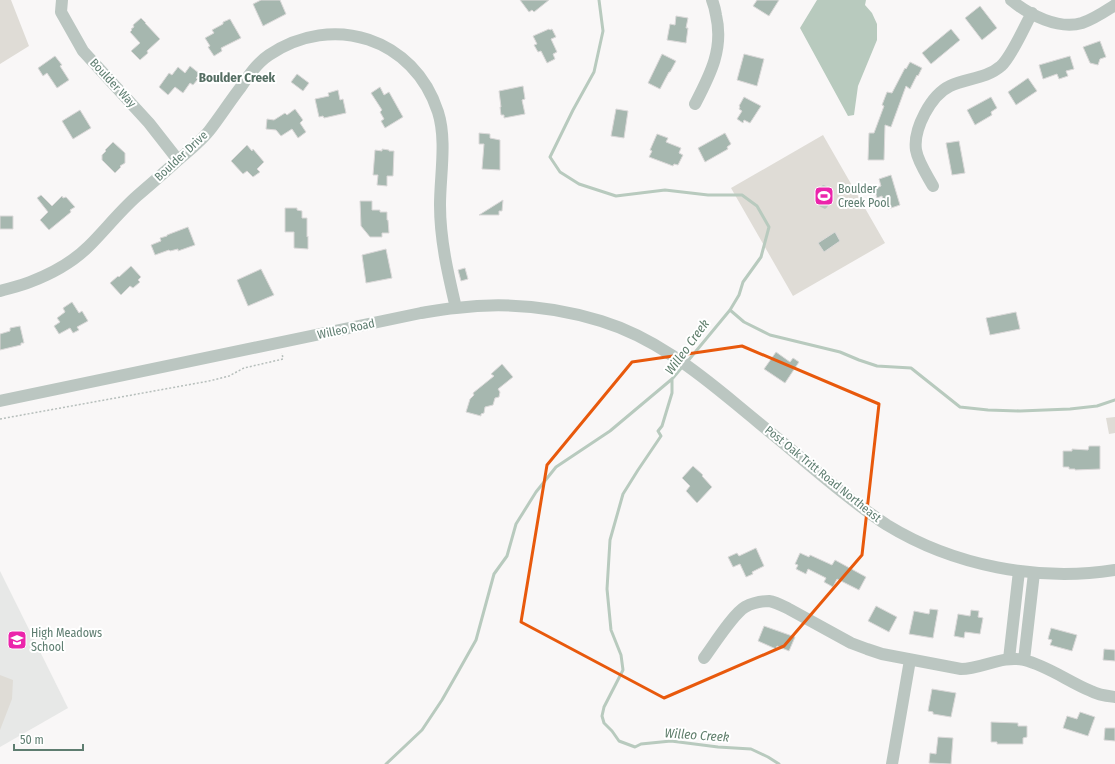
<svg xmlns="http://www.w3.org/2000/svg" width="1115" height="764" font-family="'Fira Sans Condensed',sans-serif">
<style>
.built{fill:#e7e8e7}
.green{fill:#dfdcd6}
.water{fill:#b8cabe}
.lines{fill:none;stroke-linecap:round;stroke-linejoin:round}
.stream{stroke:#b8cabe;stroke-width:3}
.building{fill:#a6b7af;stroke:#dbd9d9}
.path{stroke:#b6bebb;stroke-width:1.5;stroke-dasharray:2 2;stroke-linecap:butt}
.minor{stroke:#bbc6c1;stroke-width:12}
.marked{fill:none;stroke:#e8590c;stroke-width:3;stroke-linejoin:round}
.labels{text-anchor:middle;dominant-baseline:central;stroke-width:4;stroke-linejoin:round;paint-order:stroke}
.street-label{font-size:12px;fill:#5e7d70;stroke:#fff}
.poi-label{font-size:12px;fill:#5e7d70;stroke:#fff;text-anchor:start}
.neighbourhood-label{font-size:13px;font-weight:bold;fill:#556e63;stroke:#fff}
.water-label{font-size:13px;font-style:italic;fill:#5e7d6a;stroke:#fff}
</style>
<rect width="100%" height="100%" fill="#f9f7f7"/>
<path class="built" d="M0,571l68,137 -68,39z"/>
<path class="green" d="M0,0h11l18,46 -29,18z
M823,135l62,108 -92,53 -62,-108z
M1115,417v16l-6,1 -3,-16z
M0,675l13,5 -1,19 -12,31z"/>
<path class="water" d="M817,0h49l-1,5 7,8 5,11v16l-19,46 -4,29 -6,1 -48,-88z
M823,185c11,2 10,19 2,24l-6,-3 -1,-3 1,-4 -2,-4v-5z"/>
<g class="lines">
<path class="stream" d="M599,0l4,31 -9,41 -21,38 -23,47 10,15 19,12 37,12 49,-6 43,5h34l15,11 12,21 -8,30 -18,25 -4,13 -9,15 -43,52
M730,310l14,12 26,13 70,17 19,8 18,6 34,2 49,39 28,3 32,1 50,-2 27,-3 18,-6
M683,366l-11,13v14l-10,33 -4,5 3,5 -23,34 -15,24 -13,46 -3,49 4,41 10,25 2,15 -19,37 -2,9 2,7 8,8 7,10 16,6 6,-3 30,-3 47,6 33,2 17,8 11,7
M386,764l36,-34 20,-30 16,-28 18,-32 18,-66 13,-18 9,-32 20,-32 20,-25 54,-36 62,-52"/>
</g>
<path class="building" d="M261,0h19l6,14 -23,12 -10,-22z
M520,0h29l-15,12 -2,-2 -3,2z
M757,0h22l-10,16 -16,-10z
M980,6l17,22 -15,12 -17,-22z
M676,16l12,2 -2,10h2l-2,15 -19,-3 3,-16 5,1z
M141,18l5,5h-1l15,16 -13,12 1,2 -8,7 -9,-9 9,-8 -10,-11 2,-2 -1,-1 3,-2 -1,-2z
M230,19l11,19 -20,10 1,3 -8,5 -6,-9 2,-1 -5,-8 9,-5 -2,-3 11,-6v-2z
M549,29l1,1 2,-1 4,8 -5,2 6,13 -4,2 2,5 -8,4 -6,-12 -3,1 -4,-7 3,-1 -4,-8z
M951,29l9,11 -29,24 -9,-11z
M1100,41l6,16 -6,2 -2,6 -8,-2 -7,-16z
M662,54l14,7 -6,11h-1l-9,17 -12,-6z
M744,54l20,5 -7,27 -20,-6z
M55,56l7,9 -2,1 9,14 -12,8 -10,-15 -4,3 -5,-8z
M1070,56l4,13 -8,2 2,5 -9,3 -2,-5 -14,5 -4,-14z
M910,62l12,6 -4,8 -1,-1 -7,14 -4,-3 -15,41 -6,-2 -1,35h-16l1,-27h5l10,-27 -2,-1 5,-13 5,1 13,-25 1,1z
M190,66l10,8 -4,4 2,1 -5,6 -3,-2 -7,10 -8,-6 -7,8 -9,-8 10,-14 3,2 6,-8 7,6z
M297,74l12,9 -6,8 -12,-9z
M1028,78l9,13 -21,14 -8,-13z
M523,86l2,13 -3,1 3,14 -21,4v-3h-3l-1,-8h1l-2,-16z
M380,87l4,8 5,-3 14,25 -18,11 -4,-7 3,-2 -4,-7 2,-2 -11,-17z
M338,90l2,10 3,-1 3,14 -22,5 -1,-2 -4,1 -4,-18 14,-3 -1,-3z
M744,97l17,9 -11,17 -6,-3 -1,3 -6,-4 5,-8 -3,-2 1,-2 -1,-1z
M991,97l6,11 -6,4 1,3 -17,10 -8,-15z
M295,109l8,11 -3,3 6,9 -8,6 -6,-9 -11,7 -5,-6 -10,-1 1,-10 7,1 11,-7 2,2z
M616,109l12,2 -4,27 -13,-2z
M80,110l11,18 -18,11 -11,-18z
M479,133l11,1v4l10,2v30l-18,-1 2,-25h-5z
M725,133l6,11 -4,3 1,2 -23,13 -7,-14z
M657,134l11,4 -2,4 15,6 -2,5 4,2 -5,10 -4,-1 -1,2 -24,-9 3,-6 -2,-1z
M959,141l6,32 -13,2 -6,-32z
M113,142l12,11v10l-5,3 1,1 -6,6 -13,-13v-5l4,-4 -1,-1z
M247,145l5,6 1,-2 11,13 -7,7 3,3 -7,5 -6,-6 -4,3 -12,-13z
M382,149l7,1v1h5l-1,25h-6v10l-10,-1 1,-10h-5l2,-25 7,1z
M891,175l9,30 -12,4 -3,-10 -2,1 -1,-4 -5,2 -3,-10 7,-2 -2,-7z
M41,195l11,11 10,-10 1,2 3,-1 9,10 -5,3 1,2 -22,18 -9,-10 8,-8 -11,-14z
M503,200l-1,11h-3v4h-20z
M360,201h12v9h8v2h7v8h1l1,13h-7v4h-12l-9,-11z
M285,208h12v2l5,1v7h5v19l1,-1v13l-14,-1v-16h-9z
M0,216h13v13h-13z
M188,227l7,18 -17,6v-2l-8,2 -1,-1 -14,5 -4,-10 10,-4 -1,-3 7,-2v-1z
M835,232l5,9 -16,11 -6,-9z
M386,249l6,29 -26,5 -4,-28z
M131,266l10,11 -3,3 2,2 -7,6 -3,-2 -9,9 -11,-12 8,-7 1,1z
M465,268l3,11 -7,2 -3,-11z
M261,269l13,26 -26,11 -11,-26z
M72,302l7,11 3,-2 6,10 -11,6 2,3 -6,3 -3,-5 -11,6 -5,-8 6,-4 -3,-4 8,-6 -2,-4z
M1016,312l4,17 -30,6 -4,-17z
M20,326l4,17h-3v2l-21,5v-16l10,-3v-3z
M776,352l14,10 3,-4 6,4 -14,21 -21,-14z
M502,364l11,13 -15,12 2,3 -1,5 -4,1 -2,7 -8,2 -1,6 -3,1v2l-15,-4 4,-13 4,-4 -1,-2 21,-17 -3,-2z
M1089,446h11v23l-25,1v-1h-6v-2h-6v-16h9v-2l16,1z
M693,466l10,9 -1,1 10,11 -15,16 -11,-12 4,-5 -8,-8z
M756,548l8,18 -12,6 1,2 -7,3 -6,-13 -7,3 -5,-10 9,-4 2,3z
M800,553l9,4 1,-2 22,10 3,-5 31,17 -7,13 -22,-11 -4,8 -9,-5 2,-4 -18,-9 -2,5 -10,-5 2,-4 -3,-1z
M876,606l21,11 -8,15 -21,-11z
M930,609l8,1 -5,28 -24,-4 5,-23 15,3z
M971,610l8,1 -1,6 5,1 -3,16 -15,-2 -1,6 -10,-2 4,-22 12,2z
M764,626l31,11 -6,14 -12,-5 -1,3 -18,-8z
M1051,628l26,7 -5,16 -22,-6 2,-5 -4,-1z
M1104,649l11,1v11l-12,-1z
M932,689l24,4 -5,24 -18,-3v-2l-5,-1z
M1080,712l15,5 -7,19 -25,-8 4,-12 10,3z
M991,722l27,1v3h9v11l-4,1v6h-26v-2h-6z
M1105,728h10v13l-11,-1z
M938,737l15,1 -2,26 -22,-1 1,-10 6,1z"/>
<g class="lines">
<path class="path" d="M0,419l209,-38 20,-5 15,-8 39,-9 -1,-6"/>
<path class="minor" d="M62,0l-1,12 22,39 66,72 29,37
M1011,0c18,15 48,30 71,23 12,-4 22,-11 33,-18
M695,104c15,-29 29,-55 21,-89 -1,-6 -2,-10 -4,-15
M933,186c-6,-11 -15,-24 -17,-36 -3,-21 15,-55 34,-64 17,-8 36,-7 51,-20 11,-10 23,-39 31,-53
M0,291c10,-3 20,-5 30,-9 21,-8 43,-20 59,-36 16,-16 31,-35 48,-50 14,-12 28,-24 41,-36 11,-9 22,-18 31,-29 11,-14 21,-30 32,-44 8,-12 16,-24 28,-32 64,-43 145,-17 169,57 9,28 2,64 2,93 0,35 8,69 16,103
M0,401l421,-88c12,-2 23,-4 35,-5 48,-6 99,-1 145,13 52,16 94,49 135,83 24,20 48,39 72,60 25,21 51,43 79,61 67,41 151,57 228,45
M704,658c9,-12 29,-44 41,-51 7,-4 16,-6 24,-6 7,1 14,5 20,8l62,34 16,6 15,5 79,15c21,0 41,-14 63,-9 24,6 45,22 67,31 7,4 16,5 24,6
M1009,659l10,-88
M1024,660l10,-87
M892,764l18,-104"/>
</g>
<path class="marked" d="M742,346l137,58 -17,151 -78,91 -120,52 -143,-76 26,-157 85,-103z"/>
<defs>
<symbol id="stadium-square" viewBox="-11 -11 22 22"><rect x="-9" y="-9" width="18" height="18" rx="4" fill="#eb25ab" stroke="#fff"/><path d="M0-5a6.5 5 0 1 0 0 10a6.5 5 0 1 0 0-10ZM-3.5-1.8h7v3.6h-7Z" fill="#fff"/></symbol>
<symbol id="school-square" viewBox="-11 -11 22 22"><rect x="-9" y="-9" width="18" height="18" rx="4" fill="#eb25ab" stroke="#fff"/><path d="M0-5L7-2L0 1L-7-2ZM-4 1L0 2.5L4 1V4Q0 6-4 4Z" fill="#fff"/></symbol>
</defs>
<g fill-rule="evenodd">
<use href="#stadium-square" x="813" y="185" width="22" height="22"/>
<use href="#school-square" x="6" y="629" width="22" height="22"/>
</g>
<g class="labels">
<g class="street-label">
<text transform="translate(113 83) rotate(47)">Boulder Way</text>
<text transform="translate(181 156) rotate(-43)">Boulder Drive</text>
<text transform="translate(346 329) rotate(-12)">Willeo Road</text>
<text transform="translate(823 474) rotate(39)">Post Oak Tritt Road Northeast</text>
</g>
<g class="poi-label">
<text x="838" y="189">Boulder<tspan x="838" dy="14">Creek Pool</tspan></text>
<text x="31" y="633">High Meadows<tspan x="31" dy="14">School</tspan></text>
</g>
<g class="neighbourhood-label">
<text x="237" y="77">Boulder Creek</text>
</g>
<g class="water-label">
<text transform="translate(687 347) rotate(-54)">Willeo Creek</text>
<text transform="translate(697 735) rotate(4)">Willeo Creek</text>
</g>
</g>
<path d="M14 744v6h69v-6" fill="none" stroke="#5e7d70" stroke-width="2"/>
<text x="20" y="744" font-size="12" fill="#5e7d70" stroke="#ffffff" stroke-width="3" paint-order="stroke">50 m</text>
</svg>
